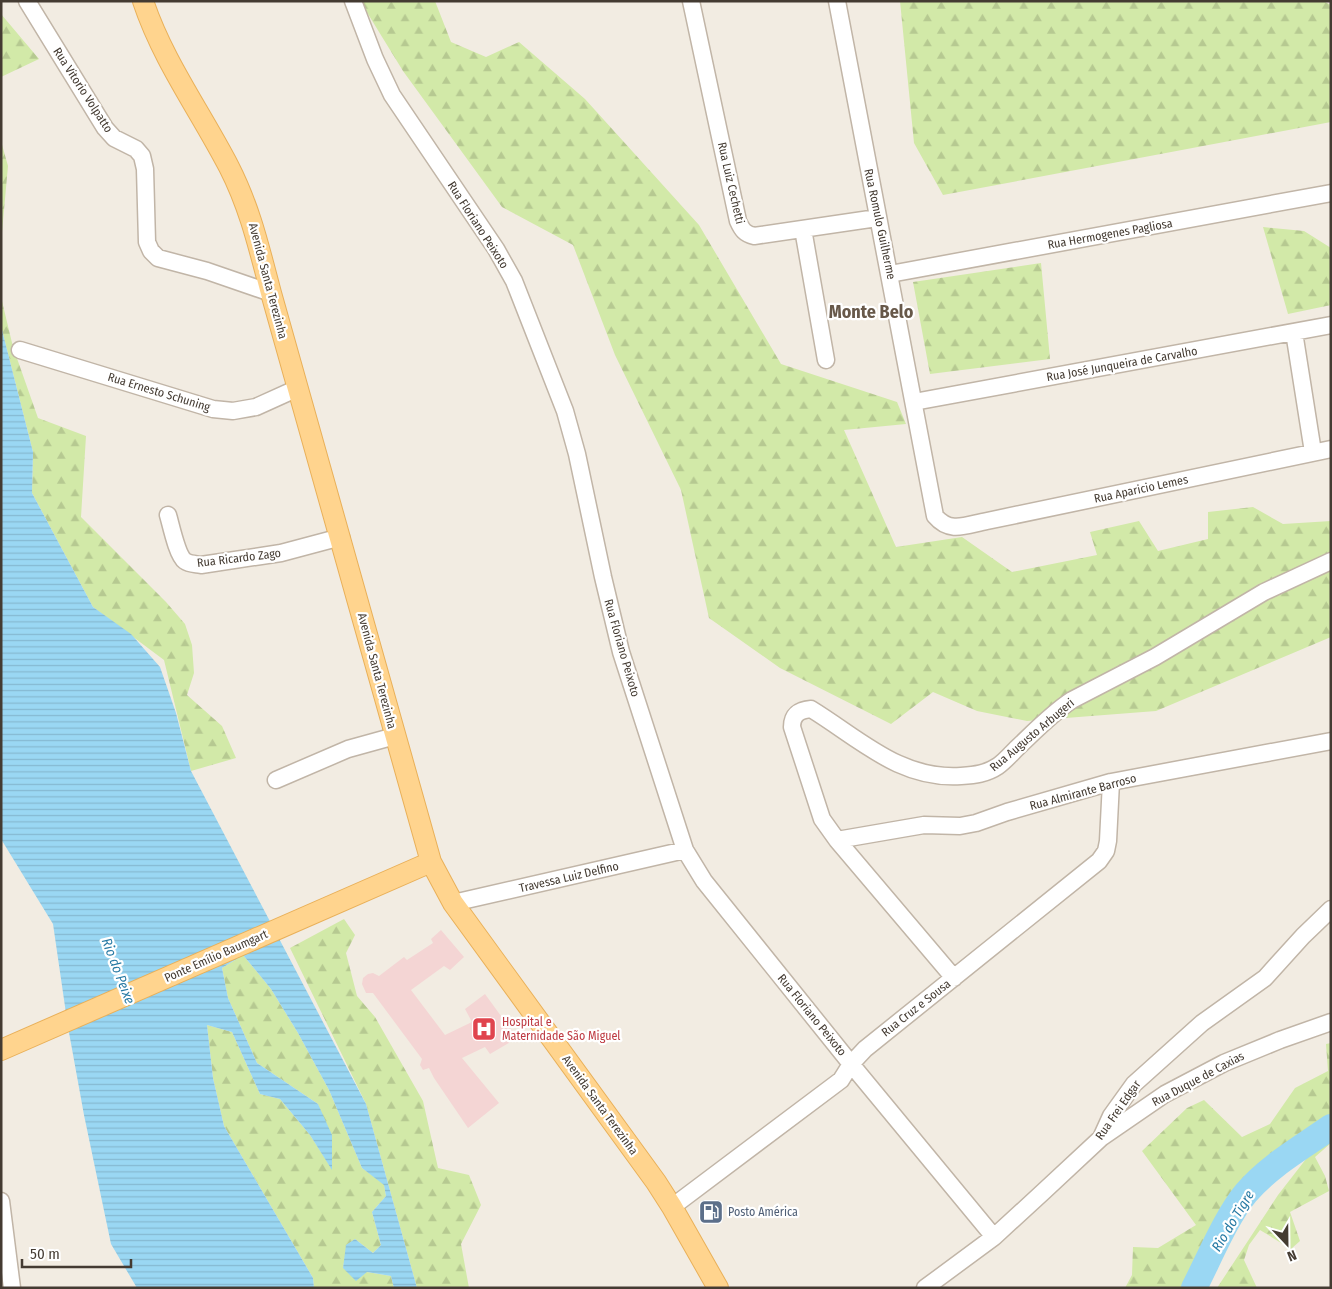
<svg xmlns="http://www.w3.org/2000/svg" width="1332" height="1289" font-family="'Fira Sans Condensed',sans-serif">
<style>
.medical{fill:#f4d5d4}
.forest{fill:url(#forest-firs)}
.water{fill:url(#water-rules)}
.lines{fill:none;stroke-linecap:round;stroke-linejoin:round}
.river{stroke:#9ad7f3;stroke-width:26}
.minor-casing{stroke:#c1b5a7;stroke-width:19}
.major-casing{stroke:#e9b059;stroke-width:22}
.minor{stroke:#fff;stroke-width:16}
.major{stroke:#ffd48e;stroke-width:20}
.labels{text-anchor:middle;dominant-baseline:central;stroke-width:4.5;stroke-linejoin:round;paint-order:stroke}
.street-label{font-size:12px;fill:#443b32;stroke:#fff}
.health-label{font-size:12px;fill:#be3a42;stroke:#fff;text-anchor:start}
.service-label{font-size:12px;fill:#4e5e75;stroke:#fff;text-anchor:start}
.water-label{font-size:14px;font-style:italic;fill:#2679a3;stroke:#fff}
.district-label{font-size:18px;font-weight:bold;fill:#675849;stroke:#fff}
</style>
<defs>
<pattern id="forest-firs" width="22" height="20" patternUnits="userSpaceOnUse" patternTransform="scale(1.25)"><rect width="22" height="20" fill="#d2e9a8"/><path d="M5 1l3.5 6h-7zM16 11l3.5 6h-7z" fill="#b6c991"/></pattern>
<pattern id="water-rules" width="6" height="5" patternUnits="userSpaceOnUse" patternTransform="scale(1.25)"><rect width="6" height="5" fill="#9ad7f3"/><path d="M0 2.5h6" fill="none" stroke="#86b9d1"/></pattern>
</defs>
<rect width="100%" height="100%" fill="#f2ece2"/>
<path class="medical" d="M441,930l23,27 -14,13 -6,-4 -33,24 34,45 27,-13 -7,-13 20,-15 32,44 -27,16 -5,-7 -23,11 37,45 -31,25 -34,-50 -5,-10 -6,2 -3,-5 2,-6 -49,-66h-7l-4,-9 1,-6 5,-4 5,-1 6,3 25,-19 3,3 26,-17 -2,-4z"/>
<path class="forest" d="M360,1h75l16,41 35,15 33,-15 66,57 114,126 82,139 116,38 9,22 -62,6 52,117 66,-10 50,35 85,-17 -7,-23 49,-11 19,30 50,-12v-27l45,-5 30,17 48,-3v116l-175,74 -129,10 -50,-10 -44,-19 -42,32 -111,-56 -71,-50 -28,-128 -66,-135 -42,-110 -71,-38 -99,-136z
M900,1h423l8,4v117l-388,73 -29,-52z
M1,14l38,45 -38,18z
M1,141l7,25 -7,77z
M1263,227l41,4 27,17v57l-43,9z
M1041,263l9,96 -120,15 -17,-92z
M1,297l12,50 25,71 48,18 -5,81 85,85 19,22 7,21 2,28 -7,22 35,31 14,32 -45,13 -27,-111 -71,-53 -61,-114 1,-41 -32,-126z
M344,919l11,16 -9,18 11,43 18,21 48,84 15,67 31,7 12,30 -20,39 8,44h-52l-51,-184 -76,-156z
M243,955l28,34 27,44 31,57 33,78 22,16 2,12 -14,16 9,33 -8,8 -18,-14 -8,6 -4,23 48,8 3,12h-80l-1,-10 -89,-152 -11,-48 -6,-53 25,7 28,62 20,5 30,36 22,34 -14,-65 -61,-41 -29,-65 -6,-30z
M1331,1043v75l-86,69 -20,31 -35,70h-65l7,-13 1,-28 25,1 38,-23 -54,-74 45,-43 17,-8 38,37 28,-13 25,-36 33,-17 -2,-27z
M1331,1134v9l-16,14 10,19 4,15 -39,21 10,29 -9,8 -31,-19 -11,15 -5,15 13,28h-40l61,-93 42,-54z"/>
<path class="water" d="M1,326l32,126 -1,41 61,114 38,27 29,33 16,46 15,58 175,333 51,184h-23l-3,-12 -24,-4 -11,9 -13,-13 3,-23 9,-6 18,14 8,-8 -9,-33 14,-16 -2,-11 -22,-17 -33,-78 -31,-57 -27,-44 -28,-34 -21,13 6,30 29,65 61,41 14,31v35l-22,-35 -30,-36 -20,-5 -28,-62 -25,-7 6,53 11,48 89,152 1,10h-177l-26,-44 -27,-129 -16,-88 -15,-103 -52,-85z"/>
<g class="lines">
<path class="river" d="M1194,1288c15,-29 32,-71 52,-95 23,-27 55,-45 85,-66"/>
<defs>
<path id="minor" d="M27,1l78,127 9,10 22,11 6,7 3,13 2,73 4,9 7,7 49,13 64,22
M353,1l22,58 17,36 104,154 18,32 51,130 12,43 26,123 18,75 64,198 19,31 147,183 143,173
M691,1l47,220c4,9 7,13 16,15l123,-18
M837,1l98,515c15,18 31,9 52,5l344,-72
M803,229l23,131
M890,274l441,-81
M1294,332l19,120
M20,350l193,59 20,2 23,-4 42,-19
M914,402l417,-77
M168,515c3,10 9,40 17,46 4,3 11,3 16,4l80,-12 60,-16
M276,780l72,-31 47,-13
M837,840l87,-15 36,1 16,-3 31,-11 104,-30 220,-41
M453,903l232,-53
M954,978l-117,-138 -15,-21 -30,-92c0,-12 7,-17 19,-18 49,30 89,71 150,67 14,-1 25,-2 37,-10 7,-5 13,-12 19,-18 17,-16 35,-35 55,-48l83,-43 109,-65 67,-31
M1101,1138l64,-44 59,-31 56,-23 51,-18
M1,1201l11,87
M672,1207l169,-127 10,-16 14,-15 234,-188 7,-10 2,-10 3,-59
M925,1288l69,-51 49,-45 58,-54 10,-22 23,-32 68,-61 63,-45 38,-42 28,-27"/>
<path id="major" d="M143,1c20,60 57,110 86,166 21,41 30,81 42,126l160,569 22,41 203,279 16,25 46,81
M1,1050l430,-188"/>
</defs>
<use href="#minor" class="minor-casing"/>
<use href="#major" class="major-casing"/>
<use href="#minor" class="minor"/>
<use href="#major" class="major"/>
</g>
<defs>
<symbol id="hospital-square" viewBox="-11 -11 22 22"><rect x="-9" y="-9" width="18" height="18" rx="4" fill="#e0444e" stroke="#fff"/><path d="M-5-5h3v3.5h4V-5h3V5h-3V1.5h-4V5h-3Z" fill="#fff"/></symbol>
<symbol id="fuel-square" viewBox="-11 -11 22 22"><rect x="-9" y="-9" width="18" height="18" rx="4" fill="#5c6f8a" stroke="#fff"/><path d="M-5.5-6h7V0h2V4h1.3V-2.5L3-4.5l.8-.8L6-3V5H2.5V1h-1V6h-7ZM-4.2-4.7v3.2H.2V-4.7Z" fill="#fff"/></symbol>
</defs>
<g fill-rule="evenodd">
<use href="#hospital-square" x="470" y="1015" width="28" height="28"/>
<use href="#fuel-square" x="697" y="1198" width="28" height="28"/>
</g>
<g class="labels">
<g class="street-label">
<text transform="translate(83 90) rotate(57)">Rua Vitorio Volpatto</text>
<text transform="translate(731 183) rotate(77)">Rua Luiz Cechetti</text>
<text transform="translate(880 224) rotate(78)">Rua Romulo Guilherme</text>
<text transform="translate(478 225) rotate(57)">Rua Floriano Peixoto</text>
<text transform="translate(1110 234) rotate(-10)">Rua Hermogenes Pagliosa</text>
<text transform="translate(268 281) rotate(75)">Avenida Santa Terezinha</text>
<text transform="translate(1122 364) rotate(-10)">Rua José Junqueira de Carvalho</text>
<text transform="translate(159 392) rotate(17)">Rua Ernesto Schuning</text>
<text transform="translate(1141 489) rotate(-12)">Rua Aparicio Lemes</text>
<text transform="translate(239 558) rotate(-7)">Rua Ricardo Zago</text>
<text transform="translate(622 648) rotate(74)">Rua Floriano Peixoto</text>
<text transform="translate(377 671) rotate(75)">Avenida Santa Terezinha</text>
<text transform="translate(1032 735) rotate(-40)">Rua Augusto Arbugeri</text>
<text transform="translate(1083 792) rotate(-15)">Rua Almirante Barroso</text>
<text transform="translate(569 877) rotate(-13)">Travessa Luiz Delfino</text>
<text transform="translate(216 956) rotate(-24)">Ponte Emílio Baumgart</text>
<text transform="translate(916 1008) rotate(-38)">Rua Cruz e Sousa</text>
<text transform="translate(812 1015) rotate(51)">Rua Floriano Peixoto</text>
<text transform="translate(1198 1079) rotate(-28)">Rua Duque de Caxias</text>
<text transform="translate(600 1105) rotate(54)">Avenida Santa Terezinha</text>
<text transform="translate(1118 1110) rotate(-55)">Rua Frei Edgar</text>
</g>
<g class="health-label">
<text x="502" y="1022">Hospital e<tspan x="502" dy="14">Maternidade São Miguel</tspan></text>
</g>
<g class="service-label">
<text x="728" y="1212">Posto América</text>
</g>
<g class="water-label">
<text transform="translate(118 971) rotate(69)">Rio do Peixe</text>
<text transform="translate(1233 1221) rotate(-59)">Rio do Tigre</text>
</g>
<g class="district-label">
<text x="871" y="312">Monte Belo</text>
</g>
</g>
<rect width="1332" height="1289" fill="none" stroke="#443b32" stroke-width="5"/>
<g transform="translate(1287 1244) rotate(158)" stroke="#ffffff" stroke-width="4" paint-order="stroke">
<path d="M0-4L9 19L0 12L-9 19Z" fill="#443b32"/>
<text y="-8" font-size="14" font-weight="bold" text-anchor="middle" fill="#443b32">N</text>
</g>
<path d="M22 1259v8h109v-8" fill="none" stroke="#443b32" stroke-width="2.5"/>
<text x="30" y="1259" font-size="15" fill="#443b32" stroke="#ffffff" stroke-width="4" paint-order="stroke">50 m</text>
</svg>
